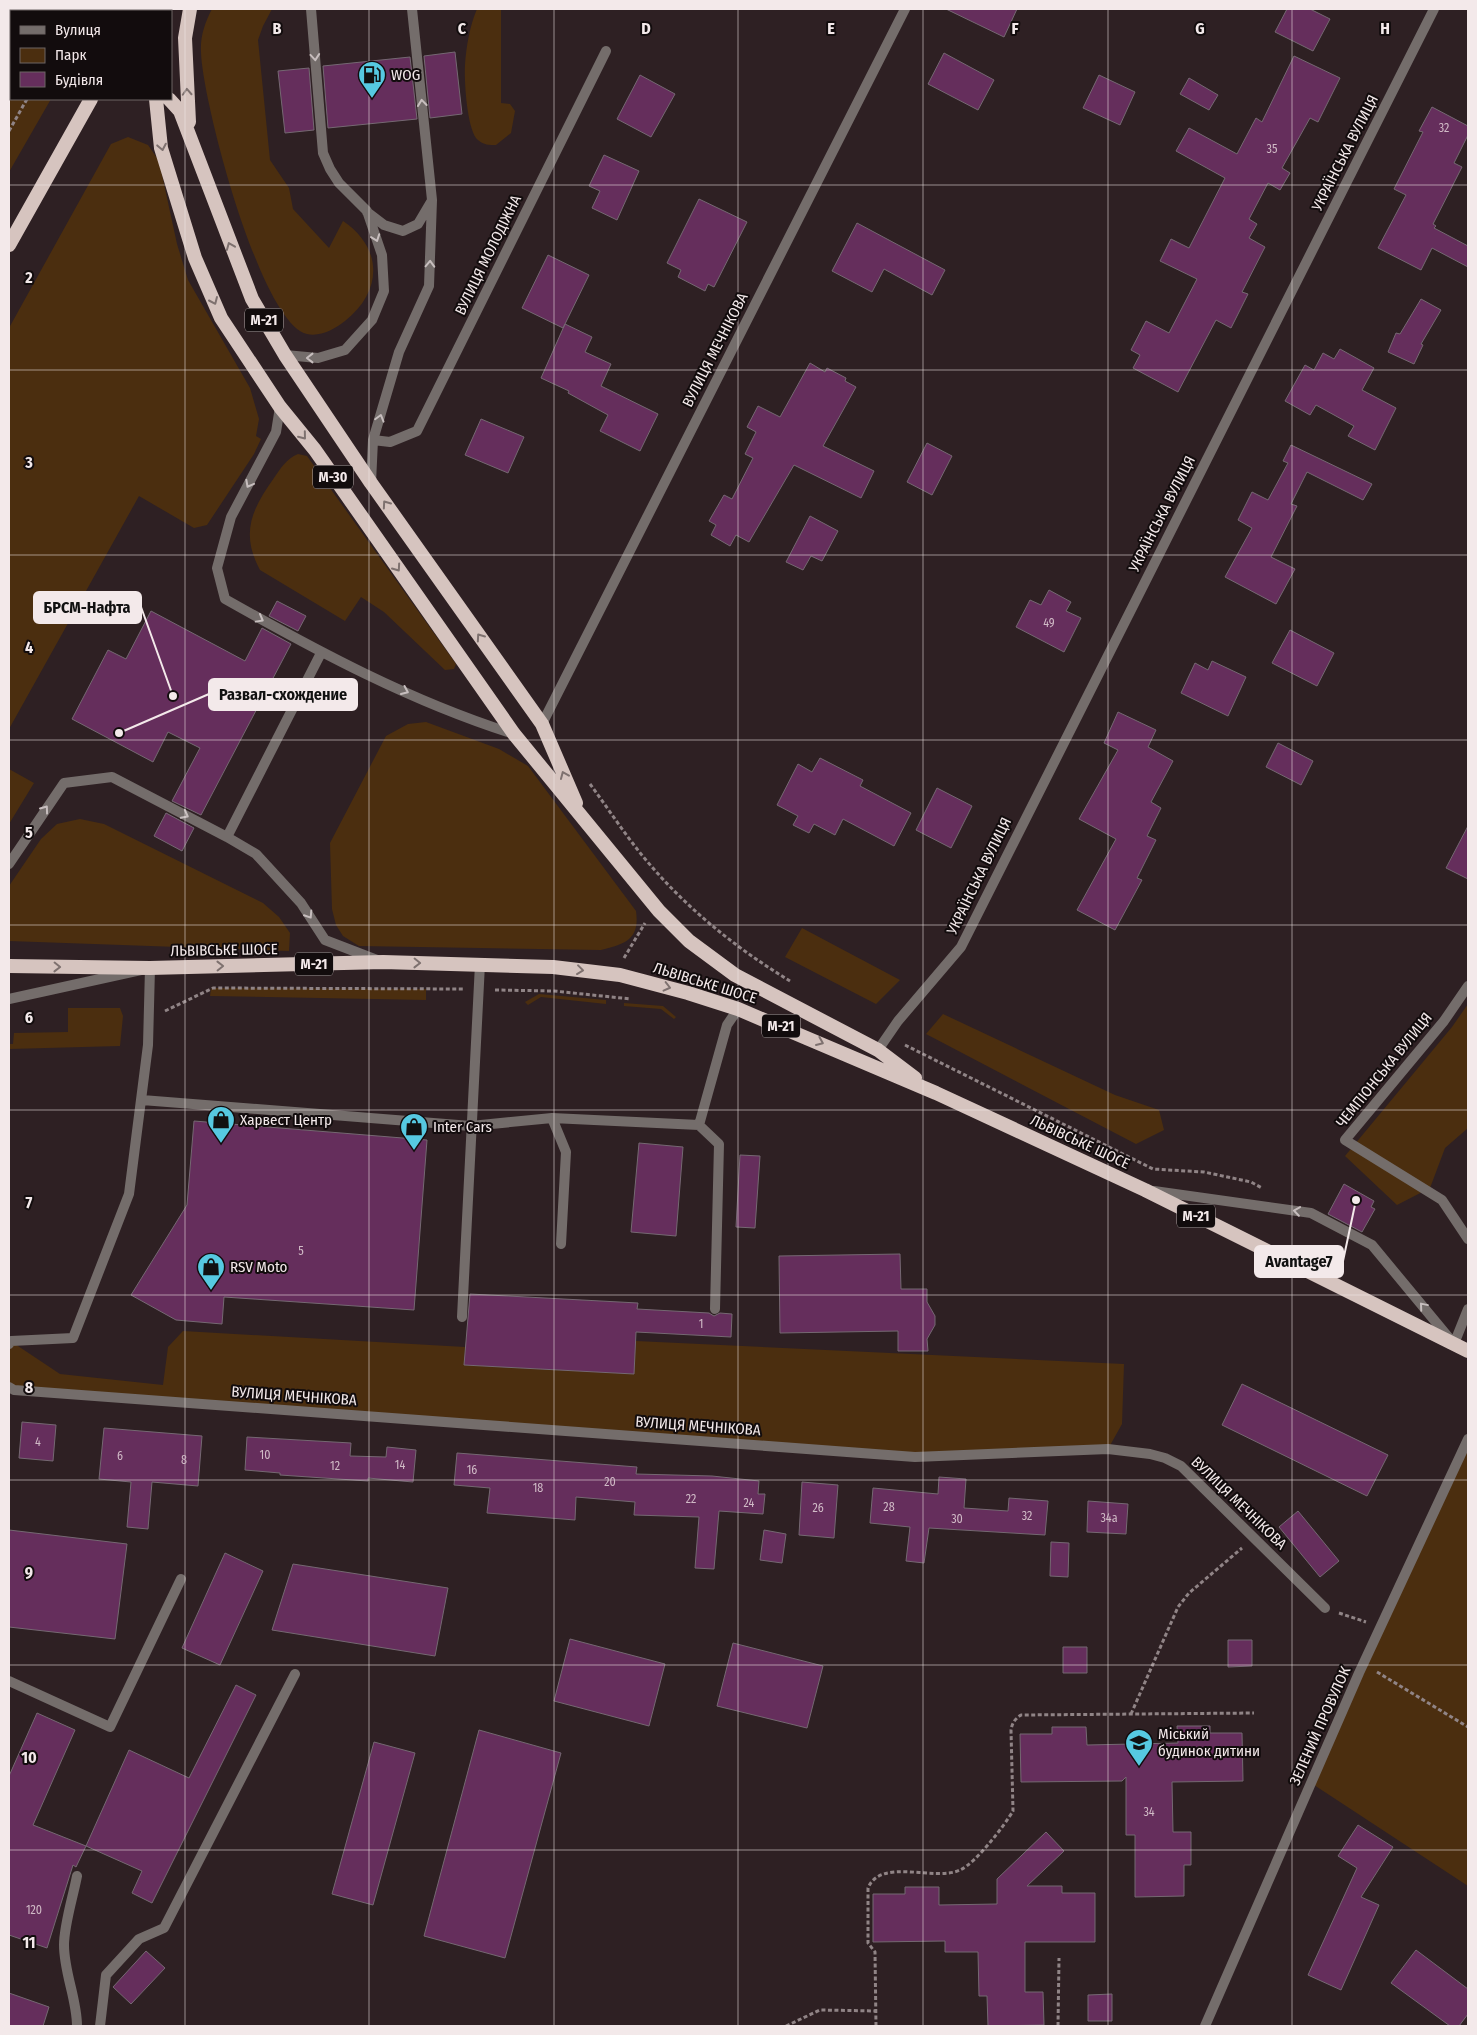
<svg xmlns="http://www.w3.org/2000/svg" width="1477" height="2035" font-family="'Fira Sans Condensed',sans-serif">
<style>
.green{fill:#4b2e0f}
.building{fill:#652e5c;stroke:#756872}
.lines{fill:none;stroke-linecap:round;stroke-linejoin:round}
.path{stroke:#908486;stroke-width:3;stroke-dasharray:4 2.5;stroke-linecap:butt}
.service{stroke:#746d6b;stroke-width:10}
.minor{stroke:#746d6b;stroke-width:10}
.trunk{stroke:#d6c4bf;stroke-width:14}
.oneway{stroke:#c7bebe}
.oneway2{stroke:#7e716f}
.grid{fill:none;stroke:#f3e9ea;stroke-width:1;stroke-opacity:0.55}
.labels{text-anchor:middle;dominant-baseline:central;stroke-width:4;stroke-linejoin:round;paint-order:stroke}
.number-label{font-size:12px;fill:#d0bac6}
.shield{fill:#120c0d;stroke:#b0a7a8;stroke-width:1}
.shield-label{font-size:14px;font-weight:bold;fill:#f3e9ea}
.poi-label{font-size:15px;fill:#f3e9ea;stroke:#120c0d;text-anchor:start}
.street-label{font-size:15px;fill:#f3e9ea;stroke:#120c0d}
.grid-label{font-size:16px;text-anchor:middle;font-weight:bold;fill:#f3e9ea;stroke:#120c0d;stroke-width:4;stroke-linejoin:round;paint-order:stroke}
.leader{fill:none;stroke:#f3e9ea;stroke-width:2}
.callout-dot{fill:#f3e9ea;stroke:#120c0d;stroke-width:2}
.callout{fill:#f3e9ea;stroke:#f3e9ea;stroke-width:2}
.callout-label{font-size:16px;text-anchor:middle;font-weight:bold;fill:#111}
</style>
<rect width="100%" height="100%" fill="#2e2023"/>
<path class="green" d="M212,9h60l-9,17 -5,14 12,120 19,28 4,21 36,39 14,-27c40,27 40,70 2,100 -10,8 -25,16 -38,13 -47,-11 -105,-235 -106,-282 -1,-15 4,-30 11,-43z
M477,9h24v94l9,1 5,7 -4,22 -15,12c-7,0 -12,0 -18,-5 -11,-9 -14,-60 -13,-75 1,-18 5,-40 12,-56z
M11,44v55h40l-42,73v-127z
M128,137l20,8 11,16 18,83 11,36 62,108 9,31 -3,17 5,3 -7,15 -47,71 -13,3 -55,-32 -130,233v-401l102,-184z
M298,454l9,2 149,208 -2,5 -9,1 -61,-58 -23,-15 -16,24 -85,-51c-20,-37 -8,-61 14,-92 7,-10 12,-19 24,-24z
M426,722l73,27 29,17 108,145c4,29 -11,33 -35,39l-242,-4 -16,-10 -7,-11 -4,-16 -2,-66 56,-107 22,-12z
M9,769l25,14 -25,41z
M80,819l24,5 159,79 16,14 11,16 -1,18 -280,-10v-55l32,-47 16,-15z
M802,928l98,52 -24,24 -91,-47z
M213,988l213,1v11l-216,-4 1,-7z
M539,994l67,6v4l-65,-7 -13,8 -3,-3z
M624,1003l39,3 13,11 -2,2 -13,-10 -37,-3z
M1468,1004v124l-23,20 -15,40 -33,17 -52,-49 107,-129z
M68,1008h52l3,8 -3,30 -111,3v-5h4l1,-11 54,-1z
M943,1014l172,81 44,15 5,20 -28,14 -210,-110z
M183,1331l282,16 -1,18 169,9 3,-33 488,23 -2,60 -14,25 -169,8 -930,-70v-47l51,34 103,11 5,-38z
M1468,1439v447l-157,-103z"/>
<path class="building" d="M946,9h71l-13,28z
M1287,9h23l20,10 -17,32 -38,-19z
M455,52l7,62 -32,4 -6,-62z
M944,53l50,27 -16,30 -50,-26z
M1294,56l46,22 -22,44 -8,-4 -28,50 8,5 -10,17 -12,-7 -19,36 8,5 -8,14 16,9 -23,45 6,2 -17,34 -15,-8 -38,72 -45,-24 7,-13 -9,-5 15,-29 23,12 28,-54 -37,-18 11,-22 18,9 36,-70 -49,-27 13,-23 48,26 19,-36 6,4z
M410,57l7,62 -89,9 -5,-62z
M309,68l5,62 -29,3 -7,-62z
M640,75l35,19 -24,43 -34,-18z
M1099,75l36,17 -15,33 -37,-17z
M1189,78l29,17 -9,15 -29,-16z
M1432,107l36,19v9l-14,28 8,4 -29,57 3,2 -2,2 34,18v21l-36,-19 -11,22 -43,-22 28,-53 -12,-6 29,-57 -4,-1z
M604,155l35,16 -22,49 -25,-12 8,-17 -11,-5z
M699,199l48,23 -33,65 -6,-3 -3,7 -27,-14 3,-7 -14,-7z
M857,223l88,47 -13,25 -48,-26 -12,23 -40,-21z
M548,255l41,20 -24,49 27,13 -7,15 26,12 -10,22 57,28 -18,37 -40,-20 8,-16 -40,-22 1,-2 -28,-13 24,-54 -2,4 -41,-20z
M1421,299l20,11 -20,34 2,1 -9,19 -26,-12 8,-19 4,1z
M1340,349l34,19 -12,22 34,18 -21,42 -27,-14 6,-10 -38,-21 -6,10 -25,-14 20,-36 9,5 9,-17 11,6z
M810,363l15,9 2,-4 19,10 -1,3 11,6 -33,59 51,25 -13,27 -67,-33 -45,77 -13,-7 -6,11 -19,-11 5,-10 -7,-4 15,-26 8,4 21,-41 -8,-4 11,-22 -9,-5 11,-21 22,11z
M481,419l43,18 -16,36 -43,-18z
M927,443l25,13 -20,39 -25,-13z
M1291,445l81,39 -9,16 -56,-28 -16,32 6,2 -26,51 24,12 -19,35 -51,-27 27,-49 -14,-8 14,-28 16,8 20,-37 -5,-2z
M810,516l28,15 -16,30 -11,-5 -8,14 -17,-8z
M1049,590l22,12 -5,9 15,7 -17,34 -48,-25 14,-27 11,5z
M277,601l29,15 -8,15 -29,-15z
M151,611l94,50 17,-33 29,16 -90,171 -29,-14 28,-53 -32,-16 -15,30 -81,-43 36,-69 18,9z
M1290,630l44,23 -17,33 -45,-23z
M1212,661l34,16 -18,39 -47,-23 14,-30 13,7z
M1118,712l38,18 -8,17 25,14 -22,41 10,6 -14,28 9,4 -19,38 5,2 -27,50 -38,-20 39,-71 -37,-20 39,-69 -14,-7z
M1278,743l35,18 -12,24 -35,-18z
M820,758l43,22 -3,6 51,27 -17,33 -51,-27 -8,16 -21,-11 -5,9 -16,-8 5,-9 -21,-11 21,-41 14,8z
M937,788l35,18 -21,42 -35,-18z
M166,813l28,15 -12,23 -28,-15z
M1468,826v53l-22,-11z
M194,1121l233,19 -13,170 -190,-13 -2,27 -46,-4 -45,-25 56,-90z
M639,1143l44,4 -7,89 -45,-4z
M740,1155l20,1 -5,72 -19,-1z
M1344,1184l30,17 -3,6 4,2 -13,23 -34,-18z
M900,1254l1,35h26v13l8,14v9l-8,14 1,12h-30v-20l-118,2 -1,-77z
M470,1294l168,9 -1,6 72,4 5,3 6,-3 12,1 -1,23 -95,-5 -2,42 -170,-9z
M1242,1384l146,71 -21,41 -145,-71z
M22,1422l34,3 -3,36 -34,-3z
M104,1428l98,8 -4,50 -46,-4 -4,47 -21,-2 4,-45 -32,-3z
M247,1437l104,6 -1,13 36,1 1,-10 29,3 -3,32 -45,-4v3l-88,-6v-2l-35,-3z
M457,1453l180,14 -1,7 76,2 47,5 -1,13h7l-2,20 -44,-3 -5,58 -19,-1 4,-51 -65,-2 1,-13 -59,-5 -1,23 -88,-7 3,-25 -36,-3z
M939,1477l27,2 -2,29 44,3 1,-13 39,3 -3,34 -116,-7 -5,35 -18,-2 4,-34 -40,-4 3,-35 65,6z
M802,1482l36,3 -4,53 -35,-3z
M1088,1501l40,3 -2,30 -39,-2z
M1298,1511l41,50 -19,16 -41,-50z
M9,1530l118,14 -12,95 -106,-12z
M764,1530l22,4 -4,29 -22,-3z
M1051,1542l18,1 -1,34 -18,-1z
M225,1553l38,18 -43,94 -38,-17z
M293,1564l155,24 -13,68 -163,-26z
M570,1639l95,25 -16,62 -95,-25z
M1228,1640h24v26l-24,1z
M733,1643l90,23 -16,62 -90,-22z
M1063,1647h24v26h-24z
M236,1685l20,10 -104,208 -20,-10 10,-22 -56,-25 43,-96 60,28z
M37,1713l38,17 -42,95 53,21 -10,21 -3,-2 -26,83 -38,-13v-159z
M1177,1726h33v7h32l1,48 -71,1 1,50h18v33h-7v31l-49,1v-62h-9v-58l-4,4 -101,1 -1,-48h32v-7h34l1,18 91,-2z
M479,1730l82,23 -56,205 -81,-22z
M374,1742l41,11 -42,152 -41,-11z
M1358,1825l35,22 -32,50 18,8 -38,85 -33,-15 49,-107 -19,-12z
M1046,1832l18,19 -37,35h35v7h33v49h-70v50h18l1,33 -56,1 -1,-30h-8l-1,-44h-33v-11l-72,1v-48h32v-7h34v18l58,-1v-25z
M1416,1950l52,39v25l-9,12h-9l-59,-43z
M146,1951l19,17 -34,36 -18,-17z
M9,1993l40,14 -6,19h-34z
M1112,1994v27h-24v-26z"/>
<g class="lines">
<path class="path" d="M9,131l18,-32
M590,784c20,27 39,57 62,83 39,45 87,83 138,114
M624,958l21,-35
M495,990l59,1 77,8
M165,1011l48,-23 251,1
M905,1045l248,124 51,3 47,10 11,6
M1339,1613l27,9
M1377,1672l91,55
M1131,1714l47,-107 11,-14 53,-45
M786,2026l34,-16 56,1
M876,2026l-1,-74 -7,-9v-55c13,-31 67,-6 92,-18 16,-7 44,-44 53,-59l-2,-81c1,-7 4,-11 10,-15l233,-2
M1058,2026l1,-68"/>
<path class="service" d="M9,9l6,2
M367,212l17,13 19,6 15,-7 13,-22
M285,355l33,3 27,-8 27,-30 12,-29 -2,-36 -15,-44 -28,-28 -9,-14 -7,-16 -12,-144
M280,407l-4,25 -45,85 -14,51 8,31c92,52 187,103 289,135
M373,440l17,2 27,-11 189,-380
M371,483l2,-43 26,-88 30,-66 3,-86 -20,-191
M227,837l94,-184
M9,864l55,-81 48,-6 115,60 29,17 45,49 24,37 52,20
M9,999l141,-31 -2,77 -19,149 -56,144 -62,3 -2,3
M142,1100l329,26 81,-8 147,7 20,19 -4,165
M552,1118l14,34 -5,92
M699,1125l28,-100 11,-16
M1154,1191l157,22 61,32 82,99 14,-35
M462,1317l18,-353
M9,1681l101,46 71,-148
M77,2026c0,-27 -13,-53 -13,-81 0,-20 9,-48 13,-69
M100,2026l6,-51 33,-36 25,-11 131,-254"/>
<path class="minor" d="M542,724l363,-715
M1468,986l-24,35 -99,119 97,60 26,39
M878,1050l20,-29 63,-74 473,-938
M9,1387l5,3 901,67 193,-8 42,5 15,4 16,8 144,142
M1205,2026l154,-353 109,-234"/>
<path class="trunk" d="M143,11l1,-2
M160,11l1,-2
M156,99l5,49 34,110 26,60 59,89 35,43 199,284 145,177 30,30 46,34 143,75 37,28
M169,99l11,12 72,188 33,56 86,128 171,241 34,79
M189,122l-4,-84 5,-29
M9,245l82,-146
M9,966l141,2 233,-6 170,5 67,8 68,18 50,16 198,84 209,97 323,161"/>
</g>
<defs><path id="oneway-chevron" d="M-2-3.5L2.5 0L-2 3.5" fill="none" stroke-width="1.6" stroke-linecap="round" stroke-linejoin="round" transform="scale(1.25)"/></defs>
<g class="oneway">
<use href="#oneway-chevron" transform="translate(315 57) rotate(85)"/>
<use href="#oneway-chevron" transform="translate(422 103) rotate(-96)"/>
<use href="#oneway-chevron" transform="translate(376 238) rotate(70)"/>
<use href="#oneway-chevron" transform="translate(430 264) rotate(-88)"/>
<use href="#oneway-chevron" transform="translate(310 358) rotate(-180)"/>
<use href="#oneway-chevron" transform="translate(380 418) rotate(-74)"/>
<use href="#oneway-chevron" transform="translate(249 484) rotate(118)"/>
<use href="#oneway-chevron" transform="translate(260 619) rotate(29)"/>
<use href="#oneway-chevron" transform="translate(405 691) rotate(24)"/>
<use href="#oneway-chevron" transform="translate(45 809) rotate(-54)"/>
<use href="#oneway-chevron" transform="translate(185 815) rotate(28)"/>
<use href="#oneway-chevron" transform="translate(309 915) rotate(57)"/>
<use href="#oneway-chevron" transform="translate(1297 1211) rotate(-172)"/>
<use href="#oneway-chevron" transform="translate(1423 1306) rotate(-130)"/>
</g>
<g class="oneway2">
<use href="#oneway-chevron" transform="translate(187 92) rotate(-93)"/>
<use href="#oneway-chevron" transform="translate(162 147) rotate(79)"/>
<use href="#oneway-chevron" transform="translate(230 246) rotate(-112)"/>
<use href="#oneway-chevron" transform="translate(214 301) rotate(66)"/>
<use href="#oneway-chevron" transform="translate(303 436) rotate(51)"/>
<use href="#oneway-chevron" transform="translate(386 504) rotate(-125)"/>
<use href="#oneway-chevron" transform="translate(397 568) rotate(55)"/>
<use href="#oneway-chevron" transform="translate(480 637) rotate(-125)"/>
<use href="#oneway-chevron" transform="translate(564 775) rotate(-113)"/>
<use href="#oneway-chevron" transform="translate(417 963) rotate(1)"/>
<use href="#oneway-chevron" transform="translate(220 966) rotate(-1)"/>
<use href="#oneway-chevron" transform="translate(57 967) rotate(1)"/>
<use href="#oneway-chevron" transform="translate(580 970) rotate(7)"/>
<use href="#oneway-chevron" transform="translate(667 987) rotate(14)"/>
<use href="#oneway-chevron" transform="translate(820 1042) rotate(23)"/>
</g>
<path class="grid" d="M185,9v2017M369,9v2017M554,9v2017M738,9v2017M923,9v2017M1108,9v2017M1292,9v2017M9,185h1459M9,370h1459M9,555h1459M9,740h1459M9,925h1459M9,1110h1459M9,1295h1459M9,1480h1459M9,1665h1459M9,1850h1459"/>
<defs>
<symbol id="fuel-pin" viewBox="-11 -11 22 30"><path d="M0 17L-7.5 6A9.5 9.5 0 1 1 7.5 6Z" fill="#56c9e1" stroke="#120c0d"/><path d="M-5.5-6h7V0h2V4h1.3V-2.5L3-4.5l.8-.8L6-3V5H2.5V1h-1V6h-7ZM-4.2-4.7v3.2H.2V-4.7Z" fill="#111"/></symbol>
<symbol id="shop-pin" viewBox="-11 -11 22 30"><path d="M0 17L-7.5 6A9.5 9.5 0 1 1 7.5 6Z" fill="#56c9e1" stroke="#120c0d"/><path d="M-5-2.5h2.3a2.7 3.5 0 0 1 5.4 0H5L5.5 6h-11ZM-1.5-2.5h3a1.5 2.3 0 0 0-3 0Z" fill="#111"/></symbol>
<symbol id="school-pin" viewBox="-11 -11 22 30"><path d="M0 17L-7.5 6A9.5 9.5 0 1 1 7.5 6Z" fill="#56c9e1" stroke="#120c0d"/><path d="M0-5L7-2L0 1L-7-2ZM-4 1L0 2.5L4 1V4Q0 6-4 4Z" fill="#111"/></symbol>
</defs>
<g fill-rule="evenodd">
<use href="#fuel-pin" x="356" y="59" width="32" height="43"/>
<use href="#shop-pin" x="205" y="1104" width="32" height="43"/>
<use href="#shop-pin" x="398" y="1111" width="32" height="43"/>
<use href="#shop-pin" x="195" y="1251" width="32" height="43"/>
<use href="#school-pin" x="1123" y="1727" width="32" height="43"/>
</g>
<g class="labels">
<g class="number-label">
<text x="1444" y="128">32</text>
<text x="1272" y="149">35</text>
<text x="1049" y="623">49</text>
<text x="301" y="1251">5</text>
<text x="701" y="1324">1</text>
<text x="38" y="1442">4</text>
<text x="265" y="1455">10</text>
<text x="120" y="1456">6</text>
<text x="184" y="1460">8</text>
<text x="400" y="1465">14</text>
<text x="335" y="1466">12</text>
<text x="472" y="1470">16</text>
<text x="610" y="1482">20</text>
<text x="538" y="1488">18</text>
<text x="691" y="1499">22</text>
<text x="749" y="1503">24</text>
<text x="889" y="1507">28</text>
<text x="818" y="1508">26</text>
<text x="1027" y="1516">32</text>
<text x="1109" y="1518">34а</text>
<text x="957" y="1519">30</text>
<text x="1149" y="1812">34</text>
<text x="34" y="1910">120</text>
</g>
<g class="shield">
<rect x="245" y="308.5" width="38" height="23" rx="4"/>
<rect x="313" y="465.5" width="40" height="23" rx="4"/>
<rect x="295" y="952.5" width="38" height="23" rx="4"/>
<rect x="762" y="1014.5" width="38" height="23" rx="4"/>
<rect x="1177" y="1204.5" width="38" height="23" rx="4"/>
</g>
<g class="shield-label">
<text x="264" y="320">М-21</text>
<text x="333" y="477">М-30</text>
<text x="314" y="964">М-21</text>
<text x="781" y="1026">М-21</text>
<text x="1196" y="1216">М-21</text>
</g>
<g class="poi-label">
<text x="391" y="75">WOG</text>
<text x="240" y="1120">Харвест Центр</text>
<text x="433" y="1127">Inter Cars</text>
<text x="230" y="1267">RSV Moto</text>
<text x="1158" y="1734">Міський<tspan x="1158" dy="17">будинок дитини</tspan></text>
</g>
<g class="street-label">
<text transform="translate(1345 153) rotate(-63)">УКРАЇНСЬКА ВУЛИЦЯ</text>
<text transform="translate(488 255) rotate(-64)">ВУЛИЦЯ МОЛОДІЖНА</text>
<text transform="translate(715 350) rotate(-63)">ВУЛИЦЯ МЕЧНІКОВА</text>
<text transform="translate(1162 514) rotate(-63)">УКРАЇНСЬКА ВУЛИЦЯ</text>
<text transform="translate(979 876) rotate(-64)">УКРАЇНСЬКА ВУЛИЦЯ</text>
<text transform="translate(224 950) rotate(-1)">ЛЬВІВСЬКЕ ШОСЕ</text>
<text transform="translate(705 983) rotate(17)">ЛЬВІВСЬКЕ ШОСЕ</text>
<text transform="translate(1384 1070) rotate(-51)">ЧЕМПІОНСЬКА ВУЛИЦЯ</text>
<text transform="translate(1080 1142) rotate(25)">ЛЬВІВСЬКЕ ШОСЕ</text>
<text transform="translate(294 1396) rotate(4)">ВУЛИЦЯ МЕЧНІКОВА</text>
<text transform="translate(698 1426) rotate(4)">ВУЛИЦЯ МЕЧНІКОВА</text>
<text transform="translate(1239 1503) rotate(44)">ВУЛИЦЯ МЕЧНІКОВА</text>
<text transform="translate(1320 1726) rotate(-66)">ЗЕЛЕНИЙ ПРОВУЛОК</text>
</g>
</g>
<g class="grid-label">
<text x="277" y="34">B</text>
<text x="462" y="34">C</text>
<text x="646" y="34">D</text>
<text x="831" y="34">E</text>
<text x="1015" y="34">F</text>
<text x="1200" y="34">G</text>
<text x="1385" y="34">H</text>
<text x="29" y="283">2</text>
<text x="29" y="468">3</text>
<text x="29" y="653">4</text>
<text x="29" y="838">5</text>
<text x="29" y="1023">6</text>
<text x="29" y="1208">7</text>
<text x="29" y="1393">8</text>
<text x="29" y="1578">9</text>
<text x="29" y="1763">10</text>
<text x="29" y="1948">11</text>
</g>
<path class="leader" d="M173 696L141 607M119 733L209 694M1356 1200L1343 1261"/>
<g class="callout-dot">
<circle cx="173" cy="696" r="5"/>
<circle cx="119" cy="733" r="5"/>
<circle cx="1356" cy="1200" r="5"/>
</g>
<g class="callout">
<rect x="34" y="592" width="107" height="31" rx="5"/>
<rect x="209" y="679" width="148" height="31" rx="5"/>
<rect x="1255" y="1246" width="88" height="31" rx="5"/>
</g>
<g class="callout-label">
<text x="87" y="613">БРСМ-Нафта</text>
<text x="283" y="700">Развал-схождение</text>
<text x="1299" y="1267">Avantage7</text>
</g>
<rect width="1477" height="2035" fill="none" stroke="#f3e9ea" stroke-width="20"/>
<rect x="10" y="10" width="162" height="90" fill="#120c0d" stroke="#6c6465"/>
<rect x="20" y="26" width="25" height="8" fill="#746d6b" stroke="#6c6465"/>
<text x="55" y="35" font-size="15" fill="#f3e9ea">Вулиця</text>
<rect x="20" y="48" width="25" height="15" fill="#4b2e0f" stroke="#6c6465"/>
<text x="55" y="60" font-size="15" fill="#f3e9ea">Парк</text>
<rect x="20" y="72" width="25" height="15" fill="#652e5c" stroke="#6c6465"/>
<text x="55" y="85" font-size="15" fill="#f3e9ea">Будівля</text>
</svg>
